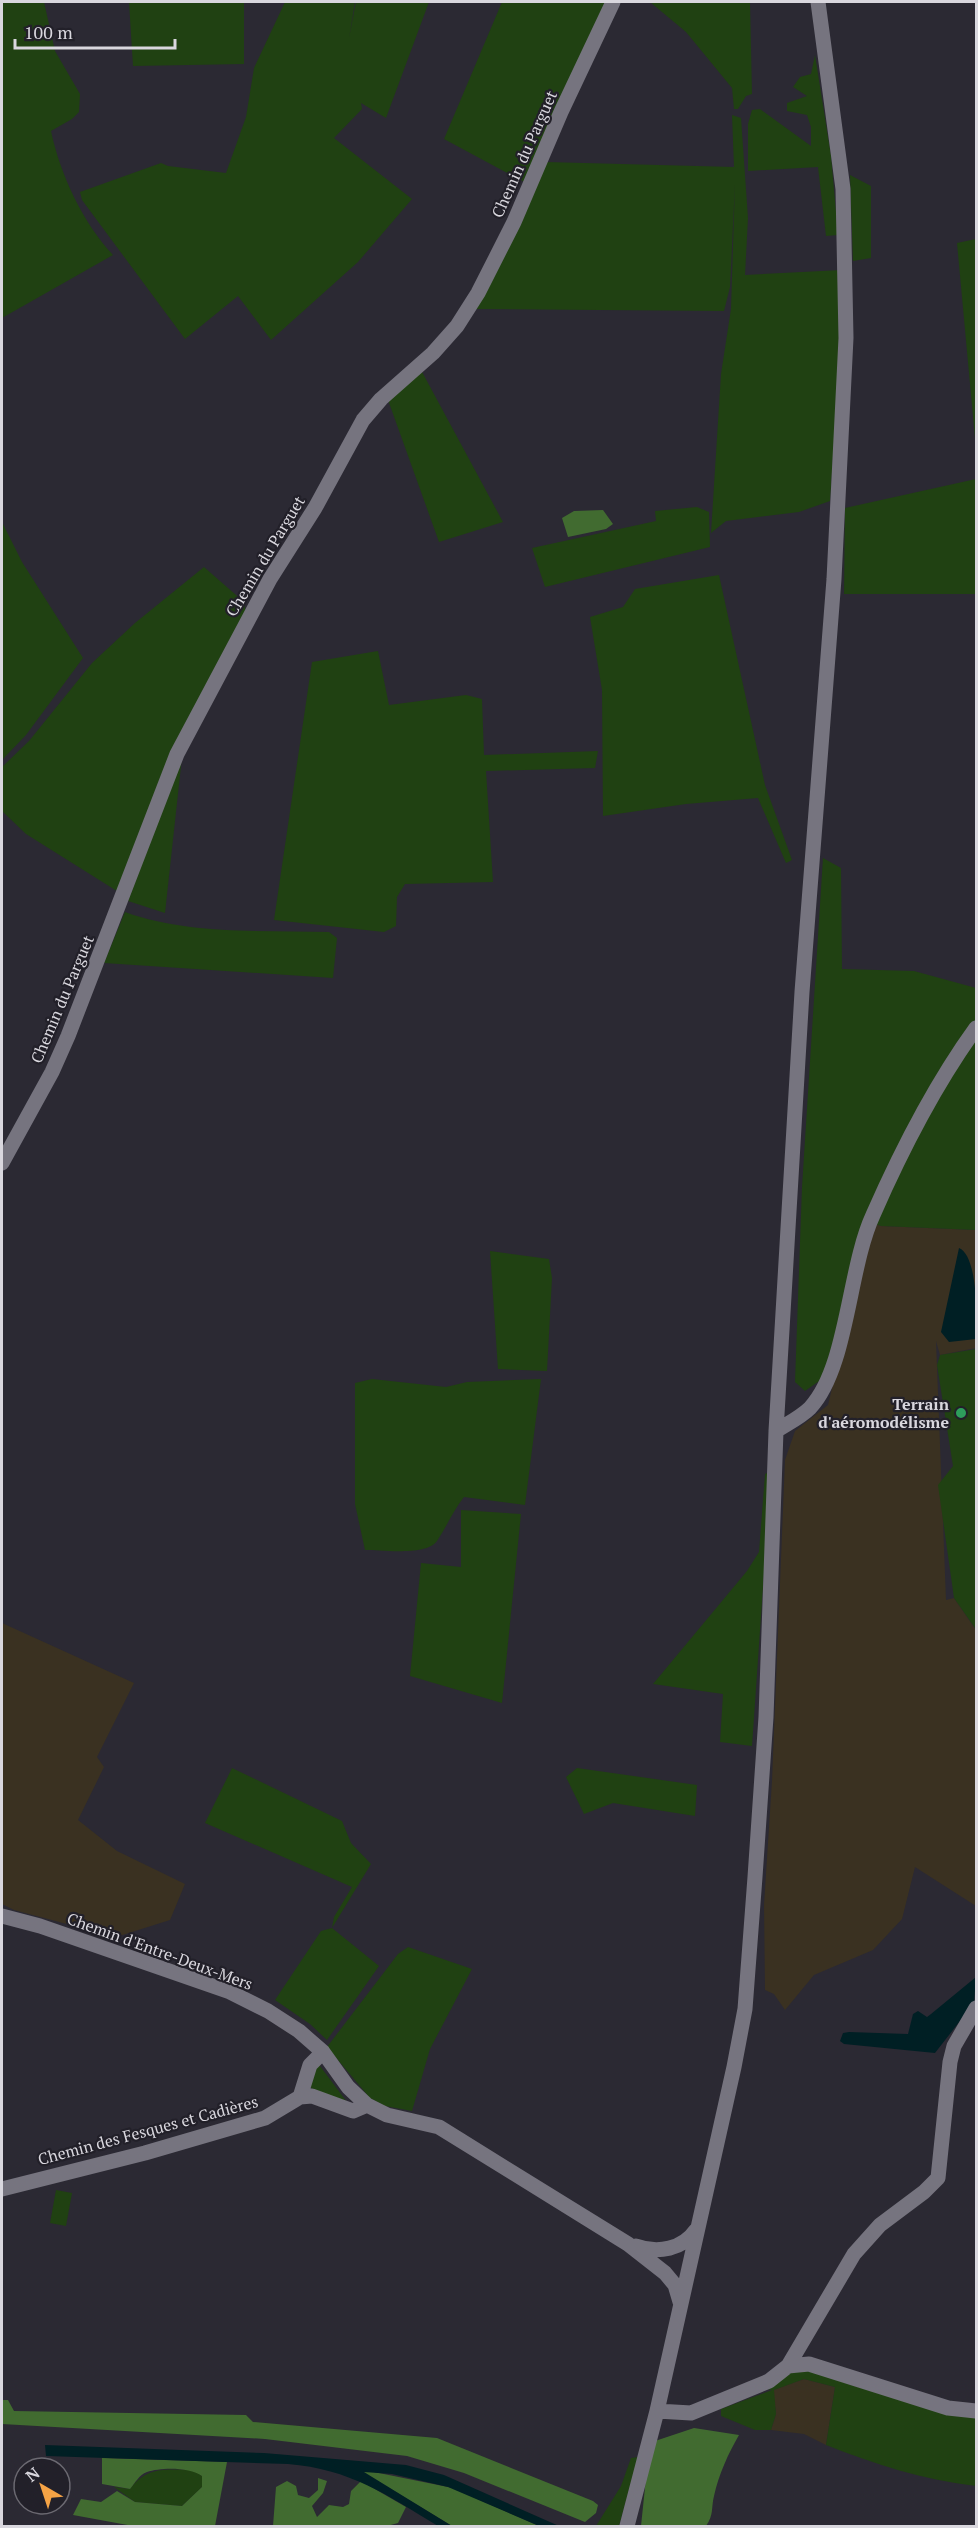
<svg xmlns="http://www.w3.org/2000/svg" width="978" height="2528" font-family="'PT Serif',serif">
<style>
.industrial{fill:#3a3121}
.green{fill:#204112}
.forest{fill:#416b30}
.water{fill:#001f24}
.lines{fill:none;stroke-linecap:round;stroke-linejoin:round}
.minor{stroke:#76747f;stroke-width:15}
.leisure-dot{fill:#2e9e5b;stroke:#222029;stroke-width:2}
.labels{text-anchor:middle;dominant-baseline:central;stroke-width:4.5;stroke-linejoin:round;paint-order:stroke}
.street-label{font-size:16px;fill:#d9d7de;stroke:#222029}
.poi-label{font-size:16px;font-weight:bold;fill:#d9d7de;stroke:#222029;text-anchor:end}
</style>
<rect width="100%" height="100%" fill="#2b2933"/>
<path class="industrial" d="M872,1223l9,3 95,4v118l-36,7 -4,-14 10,259 8,-2 22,32v276l-61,-39 -13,52 -29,31 -59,25 -29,35 -11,-16 -9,-4 -1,-85 8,-124 13,-321 10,-29 33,-26z
M2,1623l132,60 -37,74 7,10 -26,53 39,31 68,33 -15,36 -54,17 -102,-27 -12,-6z
M804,2379l31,8 -9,58 -22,-11 -33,-4 5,-16 -3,-24z"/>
<path class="green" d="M2,2h42l11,49 25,43 -1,18 -7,7 -21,12c9,43 32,92 62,124l-111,63z
M129,2h115v62l-111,2z
M285,2h70l-6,36 7,-36h73l-43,116 -25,-15 1,6 -28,29 78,61 -54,63 -87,78 -33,-44 -53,43 -103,-139 -2,-8 81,-29 7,3 58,7 20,-56 8,-49z
M502,2h105l-81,181 -82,-44z
M650,2h100l2,92 -6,2 -8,13h-4l-2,-21 -46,-56z
M815,55l16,101 7,79 -12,1 -8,-69 -70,4v-47l4,-14 8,-1 51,37v-19l-4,-12 -20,-4v-8l20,-7 -14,-9 7,-10 11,-3z
M732,115l9,3 7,100 -3,57 97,-5 1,38 -13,193 -31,11 -73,9 -15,12 10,-159 10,-65 4,-125 -5,103 -6,24 -248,-2 70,-147 188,5z
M850,175l21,11v72l-18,3z
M976,239v210l-19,-206z
M421,370l82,152 -64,20 -51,-142z
M976,479v115h-132l1,-86z
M697,507l12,5 1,35 -165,40 -13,-39 124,-27 -1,-10z
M2,522l20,40 61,96 -57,77 -24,25z
M204,567l40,35 2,11 -126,280 -94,-59 -24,-23v-44l27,-26 63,-78 43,-40z
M719,575l46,210 27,75 -6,3 -28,-65 -72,6 -83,12 -1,-126 -12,-73 33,-10 12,-18z
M378,651l11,54 77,-10 16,4 2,56 114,-4 -3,17 -109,3 7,111 -88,2 -8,13 -1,29 -12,6 -110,-12 38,-258z
M182,757l-17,156 -37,-12z
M823,858l18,10 1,101 72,2 62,17v36l-47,67 -84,212 -23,76 -17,12 -10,-9 7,-195z
M125,912c63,23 137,18 204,20l8,6 -4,40 -229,-15z
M976,1037v193l-95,-4 -9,-3 62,-127z
M490,1251l59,8 3,19 -5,93 -49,-2z
M976,1349v278l-1,1 -21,-30 -16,-113 15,-19 -16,-101 3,-10z
M372,1379l74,8 21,-5 74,-3 -16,126 -61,-8c-11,14 -17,29 -27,44 -10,15 -55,9 -72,9l-10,-46v-121z
M771,1471l-19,275 -32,-4 3,-48 -70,-10 94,-113 12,-19 6,-78z
M461,1510l60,4 -19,189 -92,-27 11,-113 40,4z
M232,1768l110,53 9,22 20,21 -39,64 47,38 -52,74 -17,-16 -35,-24 46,-69 11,-3 2,-11 18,-30 -147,-64z
M577,1768l120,17 -2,31 -82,-13 -29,11 -18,-37z
M408,1947l64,22 -42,80 -18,62 -27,-5 -15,-8 -43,-51 71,-93z
M317,2062l33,44 -39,-18 -2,-5z
M56,2190l16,3 -6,33 -16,-3z
M803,2367l173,48v71c-52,-6 -102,-22 -150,-41l9,-58 -31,-8 -30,11 2,24 -5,16h-16l-34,-14v-7l51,-19 -6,-1 24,-17z
M638,2457l-19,69h-23l25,-40 10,-28z
M195,2470l7,6v11l-20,19 -47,-4 -21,-15 16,2c18,-24 38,-19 65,-19z"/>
<path class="forest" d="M603,510l10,14 -7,5 -38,8 -6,-19 12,-7z
M2,2400h6l6,11 232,4 7,7 184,16 156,63 5,4 -2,8 -11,9 -121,-49 -57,-17 -142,-17 -263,-15z
M694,2428l45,7c-11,19 -20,39 -25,61 -3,12 0,19 -8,30h-65l5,-48 9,-37z
M102,2458l125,4 -12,64h-82l-60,-11 8,-16 20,3 16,-11 18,11 47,4 20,-19v-11c-12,-9 -41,-9 -55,-4 -8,3 -12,11 -17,17l-28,-5z
M364,2470l89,18 86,38h-87l-88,-53z
M318,2478l9,3 -4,12 -11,13 5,11 12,-12 14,2 6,-3 2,-13 10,-10 45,26 -8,16 -11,3h-114l3,-39 11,-6 9,5 2,9 11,3 9,-8z"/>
<path class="water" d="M959,1248c19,8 18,69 17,91l-27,3 -8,-10z
M976,1977l-2,26 -39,50 -91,-9 -4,-3 3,-8 6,-1 59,2 5,-20 5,-3 9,6 4,-3z
M45,2445l219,8 142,12 38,10 115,51h-20l-91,-39 -56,-13 -28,-2 88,54h-14c-51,-31 -88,-57 -150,-62l-242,-8z"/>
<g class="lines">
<path class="minor" d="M2,1163l50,-91 16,-36 109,-282 93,-175 45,-71 48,-88 18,-21 52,-46 24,-27 21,-33 36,-71 47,-110 52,-110
M776,1431c11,-7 25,-14 34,-23 38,-41 38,-139 63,-193 29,-66 61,-129 103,-187
M2,1916l38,10 190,66 38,19 31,20 24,21 25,35 19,18 20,10 52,12 189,117 37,29 10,12 5,17
M323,2052l-13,13 -10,32 12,-1 41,15 14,-6
M2,2189l143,-36 120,-35 35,-21
M636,2246c22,8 47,3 60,-16
M788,2366l21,-2 139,44 28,3
M657,2411l34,2 78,-32 19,-15 66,-112 26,-29 44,-33 14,-14 12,-116 4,-16 22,-38
M627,2526l30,-115 77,-344 11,-58 10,-132 11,-160 10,-286 26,-439 32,-413 12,-241 -3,-149 -25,-187"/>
</g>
<circle class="leisure-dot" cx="961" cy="1413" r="6"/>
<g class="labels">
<g class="street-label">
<text transform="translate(524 154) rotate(-66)">Chemin du Parguet</text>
<text transform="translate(265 556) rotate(-59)">Chemin du Parguet</text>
<text transform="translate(62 999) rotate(-67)">Chemin du Parguet</text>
<text transform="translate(160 1951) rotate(20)">Chemin d'Entre-Deux-Mers</text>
<text transform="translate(148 2130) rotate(-15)">Chemin des Fesques et Cadières</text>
</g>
<g class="poi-label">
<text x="949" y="1404">Terrain<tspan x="949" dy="18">d'aéromodélisme</tspan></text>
</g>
</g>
<rect width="978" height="2528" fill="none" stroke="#d9d7de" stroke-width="6"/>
<g transform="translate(42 2486) rotate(321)"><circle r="28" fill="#222029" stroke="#6b6971" stroke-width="1.5"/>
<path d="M0-4.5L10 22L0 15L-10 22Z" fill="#f5a345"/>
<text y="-9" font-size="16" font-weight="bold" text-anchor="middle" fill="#d9d7de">N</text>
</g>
<path d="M15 39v9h160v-9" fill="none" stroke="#d9d7de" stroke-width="3"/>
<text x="24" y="39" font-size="18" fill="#d9d7de" stroke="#222029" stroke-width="4.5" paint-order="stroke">100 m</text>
</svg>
